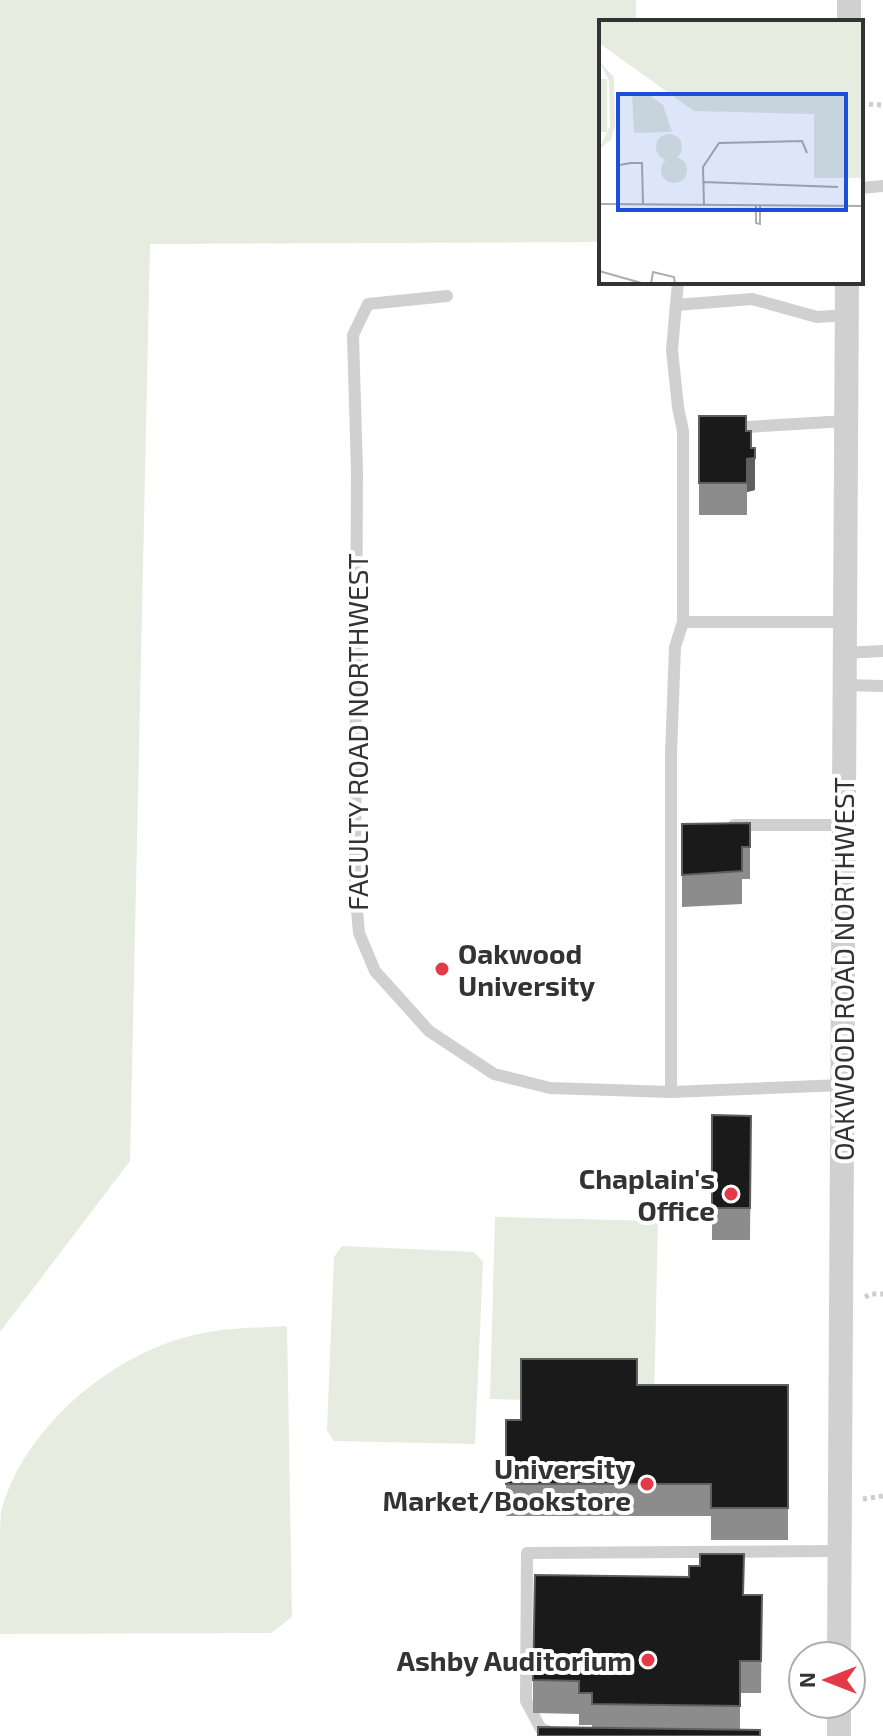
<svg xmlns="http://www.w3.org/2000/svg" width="883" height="1736" font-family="'Exo 2',sans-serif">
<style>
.green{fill:#e6ecdf}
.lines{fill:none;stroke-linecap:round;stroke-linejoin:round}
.path{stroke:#cdcdcd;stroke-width:5;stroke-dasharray:4 4;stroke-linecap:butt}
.lane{stroke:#d0d0d0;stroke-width:12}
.street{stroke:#d0d0d0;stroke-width:24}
.wall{fill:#8c8c8c}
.shaded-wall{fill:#5f5f5f}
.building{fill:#1a1a1a;stroke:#5f5f5f;stroke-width:2}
.poi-dot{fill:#e63946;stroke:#fff;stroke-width:3}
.labels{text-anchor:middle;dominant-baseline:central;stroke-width:8;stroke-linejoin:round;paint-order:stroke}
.street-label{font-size:28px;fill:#333;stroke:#fff}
.poi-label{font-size:28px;font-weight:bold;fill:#333;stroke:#fff;text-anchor:end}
.inset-road{fill:none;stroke:#adadad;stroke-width:2}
.view{fill:#1d4ed8;fill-opacity:0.15;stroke:#1d4ed8;stroke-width:4}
.inset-edge{fill:none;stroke:#333;stroke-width:4}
</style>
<rect width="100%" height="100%" fill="#fff"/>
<path class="green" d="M0,0h636v22h-35v220l-451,2 -20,917 -130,171z
M495,1217l163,4 -4,182 -164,-4z
M342,1246l132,6 9,10 -8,182 -141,-3 -7,-11 7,-173z
M287,1326l5,291 -21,16 -271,1c0,-28 0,-57 0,-85 0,-12 0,-26 1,-37 22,-83 107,-155 189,-176 31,-8 64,-8 97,-10z"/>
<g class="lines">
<path class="path" d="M861,104l22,1
M865,1297l6,-3h12
M863,1499l20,-3"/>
<path class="lane" d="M861,188l22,-2
M447,296l-79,8 -15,31 4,137 -2,416 4,45 16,38 54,60 65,43 56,14 121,4 171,-7
M676,305l76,-6 65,18 30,-2
M731,428l115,-7
M683,622h162
M845,653l38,-2
M845,685l38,1
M734,825h110
M671,1092v-338l4,-107 8,-25v-191l-5,-24 -6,-57 6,-68
M562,1736l-21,-7 -15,-28 1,-148 313,-2"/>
<path class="street" d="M849,22v-22
M839,1656l8,-1374
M839,1736v-32"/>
</g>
<path class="wall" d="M699,416l47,15 5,17 4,42 -8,2v23h-48z
M750,823v56h-8v25l-60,3v-83z
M712,1115l39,1 -1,124h-38z
M637,1385h151v155h-77v-24h-205v-96h15z
M689,1577l55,18h18l-1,98h-21v37l-148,-2v-3h-13v-11l-46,-1v-33z"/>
<path class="shaded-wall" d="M755,458v32l-8,2v-33z"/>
<path class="building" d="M699,416h47v15h5v17h4v10l-8,1v24h-48z
M750,823v24h-8v24l-60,4v-51z
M712,1115l39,1 -1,92h-38z
M521,1359h116v26h151v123h-77v-24h-205v-64h15z
M700,1554h44l-1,41h19l-1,66h-21v45l-148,-2v-11h-13v-12l-46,-1 2,-105 154,2v-11h11z
M538,1727l222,3v6h-222z"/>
<g class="poi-dot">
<circle cx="442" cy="969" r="8"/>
<circle cx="731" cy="1194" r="8"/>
<circle cx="647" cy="1484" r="8"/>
<circle cx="648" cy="1660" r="8"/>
</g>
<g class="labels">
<g class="street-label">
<text transform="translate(357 732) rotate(-90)">FACULTY ROAD NORTHWEST</text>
<text transform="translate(843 969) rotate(-90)">OAKWOOD ROAD NORTHWEST</text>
</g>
<g class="poi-label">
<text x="458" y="953" text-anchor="start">Oakwood<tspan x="458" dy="32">University</tspan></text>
<text x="715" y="1178">Chaplain's<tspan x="715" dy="32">Office</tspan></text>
<text x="631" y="1468">University<tspan x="631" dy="32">Market/Bookstore</tspan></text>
<text x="632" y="1660">Ashby Auditorium</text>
</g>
</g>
<g transform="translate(599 20)">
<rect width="264" height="264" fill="#fff"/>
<path d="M0,0h264v158h-49v-64l-120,-3 -95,-68zM0,41l15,16 1,49 -4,14 -12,9 11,-23 -1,-45zM0,59h8v53h-8zM33,72l19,4 12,9 9,27 -38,1zM57 127a13 13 0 1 1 26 0a13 13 0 1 1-26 0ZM62 150a13 13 0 1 1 26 0a13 13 0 1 1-26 0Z" fill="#e6ecdf"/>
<path class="inset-road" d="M104,162l135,5M0,184l264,2M18,184l2,-39 12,-2h11l1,41M105,185l-1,-38 16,-24 83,-2 5,12M157,185v18l4,1v-19M0,251l46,13M52,264l2,-12 21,5 1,7"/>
<path class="view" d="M19,74h228v116h-228z"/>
<rect width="264" height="264" class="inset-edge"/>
</g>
<g transform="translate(827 1680) rotate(270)"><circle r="38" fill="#ffffff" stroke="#adadad" stroke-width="2"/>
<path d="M0-6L14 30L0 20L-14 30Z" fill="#e63946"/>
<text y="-12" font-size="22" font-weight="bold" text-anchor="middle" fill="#333333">N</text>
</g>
</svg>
